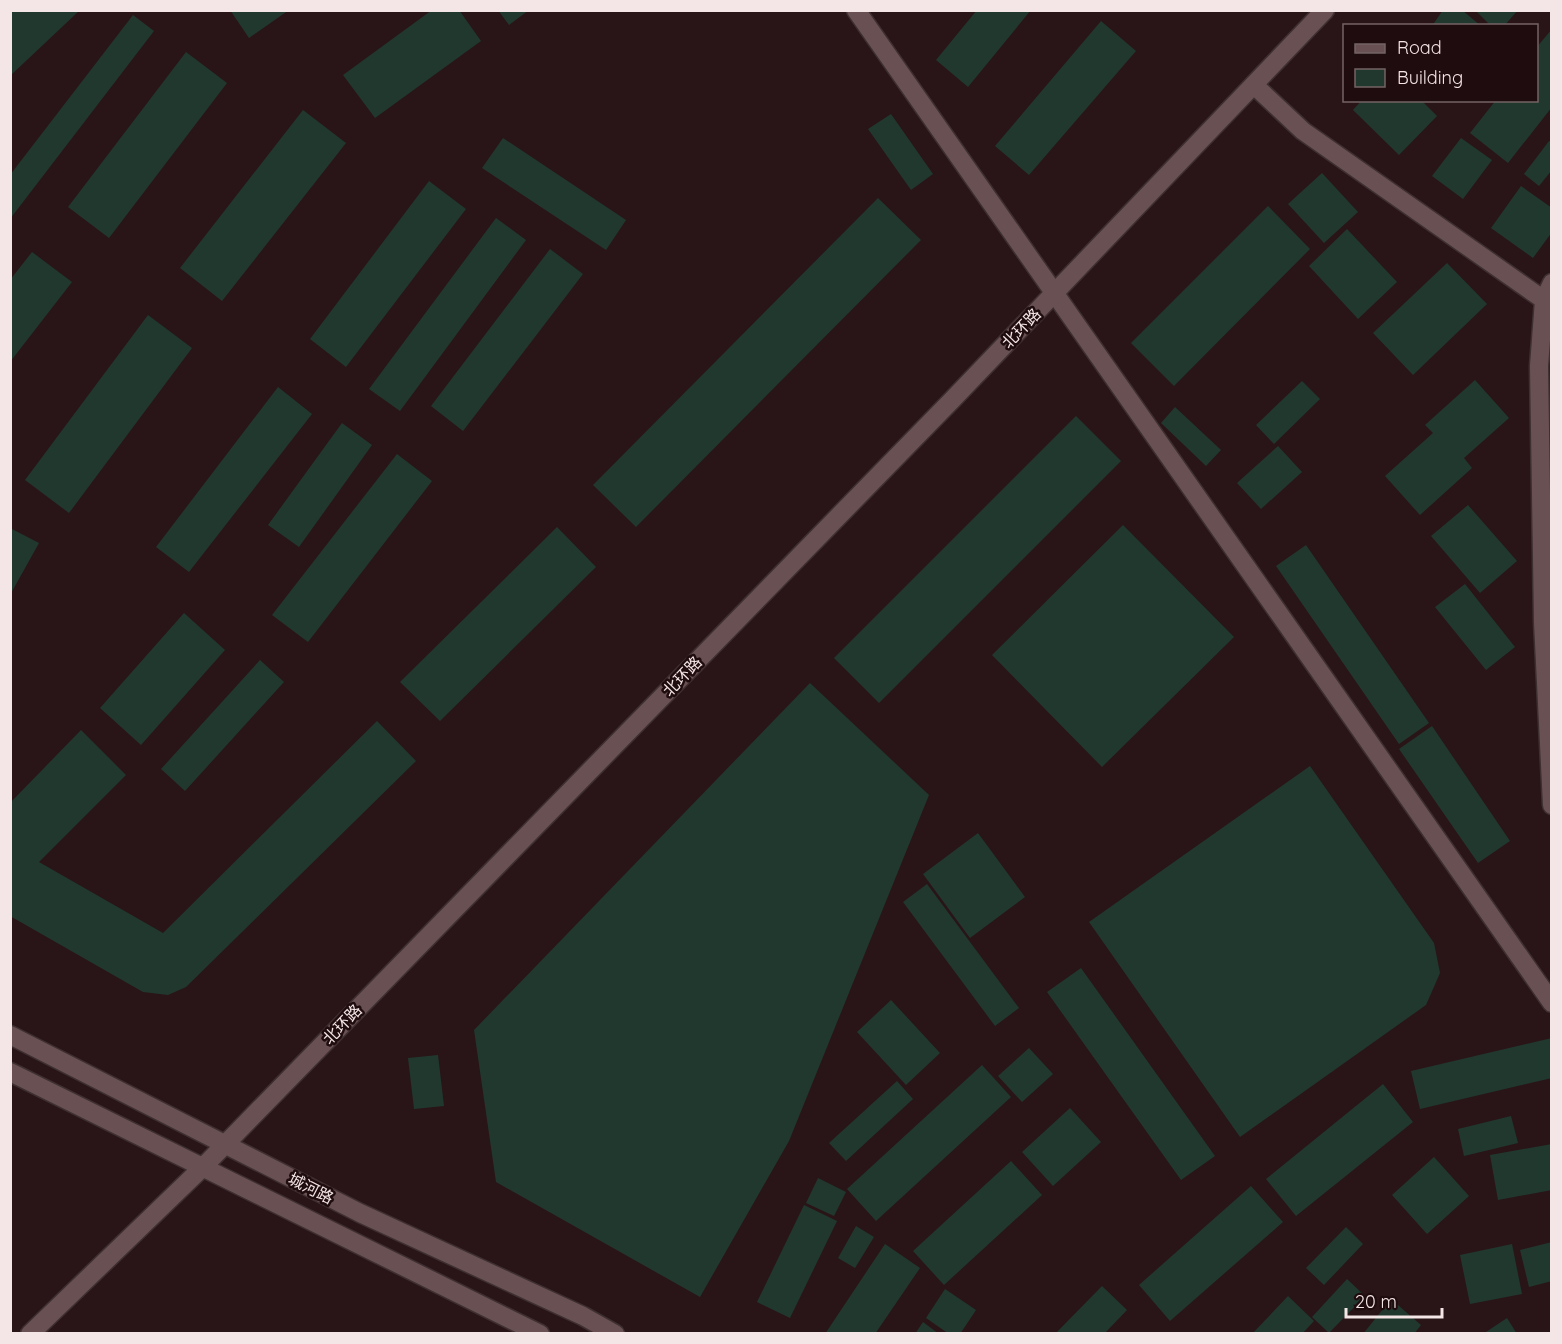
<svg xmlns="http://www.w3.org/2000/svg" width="1562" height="1344" font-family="Quicksand,'Noto Sans SC',sans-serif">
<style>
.building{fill:#21382f}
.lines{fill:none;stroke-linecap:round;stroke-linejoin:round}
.street-casing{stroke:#3e2f31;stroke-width:21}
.secondary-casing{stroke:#3e2f31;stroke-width:21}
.street{stroke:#695153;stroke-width:18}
.secondary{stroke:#695153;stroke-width:18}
.labels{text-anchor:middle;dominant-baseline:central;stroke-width:5;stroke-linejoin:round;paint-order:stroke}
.street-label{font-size:16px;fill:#f4e5e6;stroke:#1f0c0f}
</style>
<rect width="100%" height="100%" fill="#291518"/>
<path class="building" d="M10,10h70l-70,66z
M230,10h59l-40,28z
M432,10h27l22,31 -106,77 -32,-43z
M498,10h31l-20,15z
M977,10h54l-63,77 -32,-27z
M1443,10h19l19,16h-49z
M1475,10h43l-14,16h-13z
M133,15l21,16 -144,188v-44z
M1101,21l35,30 -107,124 -34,-29z
M1552,29v78l-44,56 -38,-30 26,-33h40v-52z
M186,52l41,31 -118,155 -41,-31z
M1362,100h59l16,16 -38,39 -46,-45z
M303,110l43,33 -124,158 -42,-33z
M891,114l42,60 -22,16 -43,-61z
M503,138l123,82 -20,30 -124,-82z
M1461,138l31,22 -29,39 -31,-23z
M1549,141l3,1v28l-13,16 -15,-12z
M1322,173l36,39 -34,31 -36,-39z
M429,181l37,28 -120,158 -36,-28z
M1521,186l31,22v24l-19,26 -42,-30z
M878,198l43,42 -285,287 -43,-42z
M1268,206l42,43 -136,137 -43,-43z
M496,218l30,22 -126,171 -31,-22z
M1347,229l50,53 -39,37 -49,-53z
M550,249l33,25 -120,157 -32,-25z
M32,252l40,30 -62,80v-82z
M1447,263l40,41 -74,71 -40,-42z
M148,315l44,33 -123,165 -44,-33z
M1475,380l34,38 -45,40 8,10 -52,47 -35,-39 48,-43 -8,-8z
M1302,381l18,18 -46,45 -18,-19z
M278,387l34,27 -123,158 -33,-25z
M1175,407l46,43 -15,16 -45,-43z
M1076,416l45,45 -242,242 -45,-45z
M342,423l30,22 -73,102 -31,-22z
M1278,446l24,26 -41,37 -24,-26z
M397,454l35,27 -124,161 -36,-27z
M1468,505l49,56 -37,32 -49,-57z
M1123,525l111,112 -132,130 -110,-112z
M557,527l39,40 -156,154 -40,-39z
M10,528l29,15 -29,52z
M1306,545l123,178 -30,21 -123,-178z
M1465,584l50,63 -29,23 -51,-63z
M184,613l41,37 -84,95 -41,-37z
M260,660l24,22 -99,109 -24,-22z
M810,683l119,112 -140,346 -89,156 -204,-115 -22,-152z
M377,721l39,40 -230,226 -18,8 -25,-3 -133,-76v-113l71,-73 45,45 -87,87 124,71z
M1432,726l78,115 -32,22 -79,-114z
M1310,766l124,177 6,30 -14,32 -186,132 -151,-215z
M978,833l47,64 -55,41 -47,-64z
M927,884l92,124 -24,18 -92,-124z
M1081,968l134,188 -34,24 -134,-188z
M891,1000l49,53 -34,32 -49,-53z
M1552,1038v40l-132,31 -9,-38z
M1029,1048l24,26 -31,28 -24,-26z
M438,1055l6,51 -30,3 -6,-51z
M982,1065l29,32 -135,124 -29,-32z
M897,1081l16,18 -67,62 -17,-18z
M1383,1084l30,38 -117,94 -30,-37z
M1070,1108l31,34 -48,44 -31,-34z
M1511,1116l7,27 -54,13 -6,-27z
M1552,1144v46l-54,10 -8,-45z
M1434,1157l35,39 -42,38 -35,-39z
M1011,1161l31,34 -98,90 -31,-34z
M818,1178l28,14 -12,24 -28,-13z
M1251,1186l32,36 -113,99 -31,-36z
M804,1205l33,16 -47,97 -33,-16z
M856,1226l18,11 -19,31 -17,-10z
M1346,1227l17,17 -39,41 -18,-17z
M1552,1242v39l-23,6 -9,-37z
M885,1244l35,24 -45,66h-50z
M1512,1244l10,50 -52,10 -10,-49z
M1347,1279l18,17 -36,37 -17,-16z
M1102,1286l25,24 -23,24h-49z
M945,1289l31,21 -16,24h-11l-23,-16z
M1288,1296l26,25 -12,13h-50z
M1391,1299l30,26 -7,9h-51z
M1507,1318l10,16h-34z
M923,1322l16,12h-24z"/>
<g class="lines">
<defs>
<path id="street" d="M856,10c233,330 462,663 696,993
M1254,85l49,46 241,169
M1552,283l-8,17 -5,66 4,256 9,183"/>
<path id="secondary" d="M10,1035l350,178 223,103 32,18
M10,1072l530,262
M30,1334l174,-168 749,-767 372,-389"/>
</defs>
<use href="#street" class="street-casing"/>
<use href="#secondary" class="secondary-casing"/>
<use href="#street" class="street"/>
<use href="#secondary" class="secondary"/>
</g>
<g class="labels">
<g class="street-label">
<text transform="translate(1021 328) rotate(-46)">北环路</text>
<text transform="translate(682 676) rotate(-46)">北环路</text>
<text transform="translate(342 1024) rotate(-46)">北环路</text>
<text transform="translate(311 1188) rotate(27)">城河路</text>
</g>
</g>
<rect width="1562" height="1344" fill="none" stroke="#f4e5e6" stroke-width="24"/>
<rect x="1343" y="24" width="195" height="78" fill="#1f0c0f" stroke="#746365" stroke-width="1.5"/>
<rect x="1355" y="44" width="30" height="9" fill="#695153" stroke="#746365" stroke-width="1.5"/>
<text x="1397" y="54" font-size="18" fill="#f4e5e6">Road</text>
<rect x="1355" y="69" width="30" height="18" fill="#21382f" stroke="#746365" stroke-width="1.5"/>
<text x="1397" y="84" font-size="18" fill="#f4e5e6">Building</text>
<path d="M1346 1308v9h96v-9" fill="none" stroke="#f4e5e6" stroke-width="3"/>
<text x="1355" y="1308" font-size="18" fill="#f4e5e6" stroke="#1f0c0f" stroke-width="4.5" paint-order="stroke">20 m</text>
</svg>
